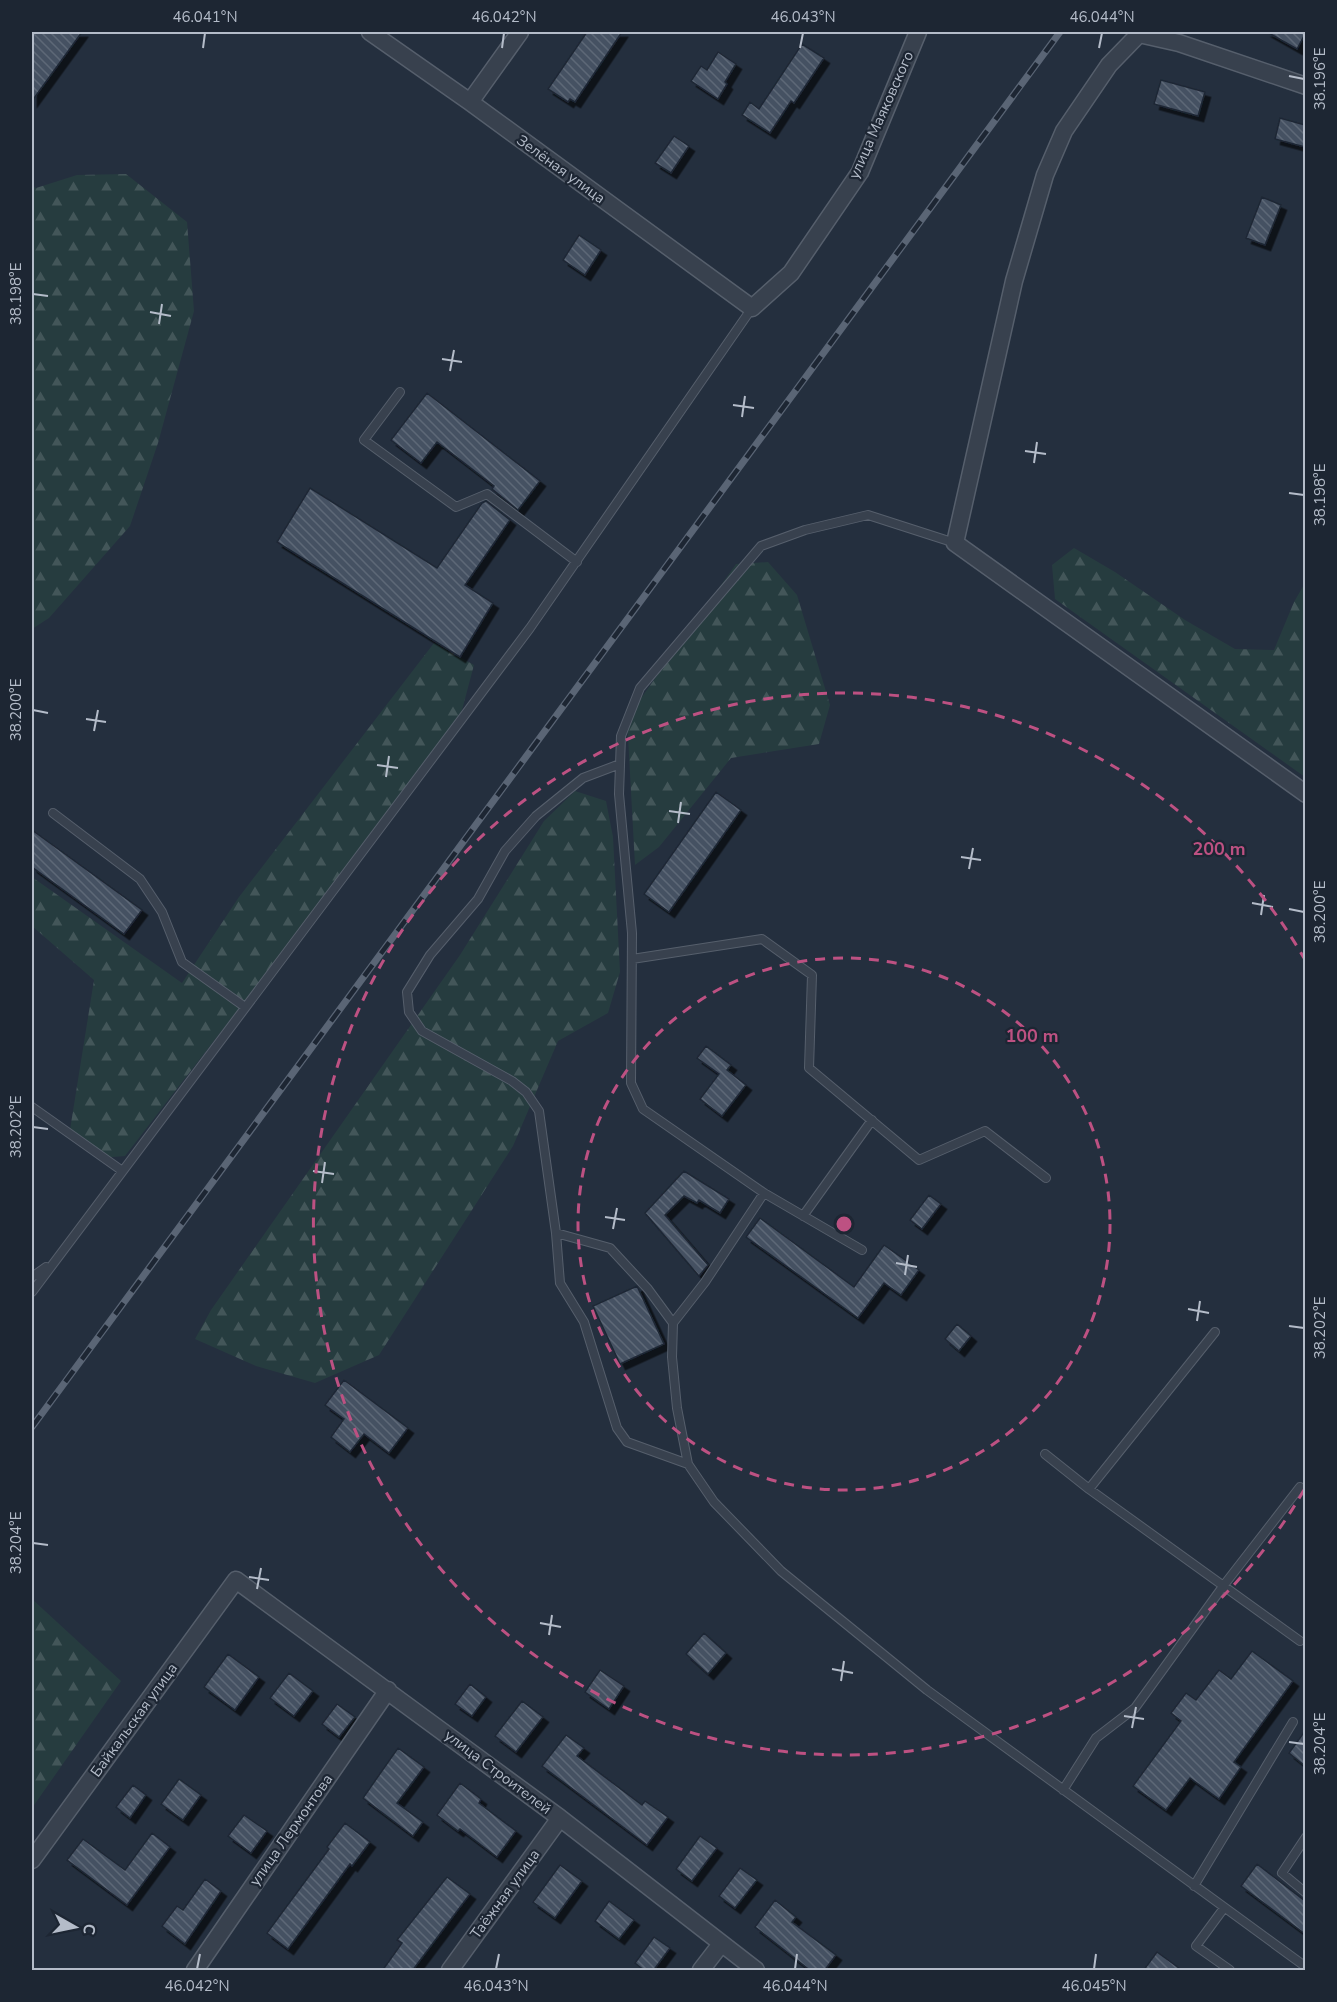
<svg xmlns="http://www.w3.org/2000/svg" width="1337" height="2002" font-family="'Nunito Sans',sans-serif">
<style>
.forest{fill:url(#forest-firs)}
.building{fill:url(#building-back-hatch);stroke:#1f2835;stroke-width:1.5;filter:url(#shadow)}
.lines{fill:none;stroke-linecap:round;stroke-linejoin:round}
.lane-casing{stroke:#565f6c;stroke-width:10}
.street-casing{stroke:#565f6c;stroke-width:19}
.lane{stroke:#38414e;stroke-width:8}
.street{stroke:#38414e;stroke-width:16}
.rail-casing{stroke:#5a6575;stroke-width:7}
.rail{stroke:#1d2633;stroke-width:4.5;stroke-dasharray:14;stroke-linecap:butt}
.ticks{fill:none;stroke:#b4bcc9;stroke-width:2}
.ring{fill:none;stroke:#bd5182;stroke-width:3;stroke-dasharray:10 8}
.labels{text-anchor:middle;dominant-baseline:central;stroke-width:4.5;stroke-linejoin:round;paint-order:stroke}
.street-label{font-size:15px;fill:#b4bcc9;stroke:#1d2633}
.centre{fill:#bd5182;stroke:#1d2633;stroke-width:3}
.ring-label{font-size:18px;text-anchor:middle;font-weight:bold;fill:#bd5182;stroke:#1d2633;stroke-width:4.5;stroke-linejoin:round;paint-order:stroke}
.neatline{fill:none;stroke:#b4bcc9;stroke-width:2}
.ticks-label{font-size:15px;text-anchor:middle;fill:#b4bcc9}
</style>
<defs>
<pattern id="forest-firs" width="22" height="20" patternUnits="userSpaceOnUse" patternTransform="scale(1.5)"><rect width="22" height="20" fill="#263c3f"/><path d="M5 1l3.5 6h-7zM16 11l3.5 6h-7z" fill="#435659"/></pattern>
<pattern id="building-back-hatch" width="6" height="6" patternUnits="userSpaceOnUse" patternTransform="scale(1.5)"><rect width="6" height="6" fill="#455162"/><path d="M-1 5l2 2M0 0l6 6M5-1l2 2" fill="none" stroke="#5d6877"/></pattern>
<filter id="shadow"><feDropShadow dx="5.5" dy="5.5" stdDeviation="0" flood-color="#0009"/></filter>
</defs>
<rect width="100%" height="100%" fill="#242f3e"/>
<path class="forest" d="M126,174l61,48 7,89 -36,132 -28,83 -81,92 -17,11v-443l4,2 41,-13z
M1074,548l41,24 70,48 50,29 39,1 20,-48 11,-19v194l-250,-178 -3,-34z
M768,562l29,33 33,110 -11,39 -88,14 -72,89 -24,18 -8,-147 109,-154z
M434,643l40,22 -16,60 -333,431 -24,2 -32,-22 25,-156 -62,-54v-49l150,106 57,-86z
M575,791l31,10 7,36 7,135 -12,41 -50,28 -45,105 -134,209 -64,28 -59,-17 -61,-27 16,-29 249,-355 84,-134z
M32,1599l89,82 -89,127z"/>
<path class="building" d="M32,32h50l-50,69z
M587,32h35l-47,70 -5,-3 -2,3 -20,-13z
M1267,32h38v2l-8,15z
M802,44l22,14 -30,45 -3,-2 -21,32 -28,-18 8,-13 9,7z
M718,52l18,12 -11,18 2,2 -9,15 -27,-18 10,-15 6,4z
M1161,80l44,12 -7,24 -44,-12z
M1280,118l25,7v22l-30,-8z
M674,136l15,10 -18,27 -16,-10z
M1262,197l19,8 -16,40 -19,-7z
M579,235l22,15 -16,25 -22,-15z
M427,393l113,88 -22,29 -26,-21 2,-3 -57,-44 -16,21 -30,-23z
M310,488l127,80 45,-65 4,-2 24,19 -45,65 28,18 -33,54 -183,-115z
M716,792l25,18 -72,102 -25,-18z
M32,830l110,80 -18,24 -92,-67z
M706,1046l25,19 -4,5 19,15 -24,31 -22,-17 19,-25 -22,-16z
M684,1171l45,28 -9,14 -21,-13 -2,3 -13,-7 -19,19 43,50 -9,11 -54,-63z
M929,1195l12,9 -19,25 -12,-9z
M760,1218l94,69 30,-42 35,25 -18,25 -17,-12 -26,35 -112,-81z
M637,1286l27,58 -44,20 -27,-58z
M957,1324l14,12 -12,15 -14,-12z
M344,1380l64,48 -19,25 -25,-19 -14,18 -19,-15 13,-18 -19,-14z
M704,1633l22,20 -18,21 -22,-20z
M1252,1651l41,30 -59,81 7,5 -22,32 -29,-21 -24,32 -33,-24 48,-65 -10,-8 15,-20 10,7 23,-30 12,9z
M228,1654l31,23 -24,33 -31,-23z
M600,1670l24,16 -15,23 -24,-17z
M289,1673l24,18 -19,25 -24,-18z
M470,1684l16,13 -14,19 -17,-12z
M522,1701l21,16 -27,35 -21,-16z
M337,1704l18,13 -16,20 -17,-13z
M1305,1731v35l-16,-13z
M566,1735l18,13 -7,8 65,49 3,-4 23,16 -21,28 -105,-79z
M398,1748l26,19 -27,36 26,19 -10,14 -50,-38z
M179,1779l22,16 -18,25 -22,-16z
M460,1783l21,16 -2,4 37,28 -19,26 -37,-28 -2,2 -21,-16z
M133,1785l13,10 -16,23 -14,-11z
M244,1815l23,16 -16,22 -23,-17z
M345,1823l25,19 -18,24 -2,-2 -62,85 -21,-16 62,-84 -2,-2z
M152,1833l18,14 -43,58 -60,-45 16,-21 42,31z
M700,1836l17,12 -25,33 -16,-12z
M1257,1864l48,37v33l-64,-48z
M560,1865l22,16 -27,37 -22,-16z
M740,1868l17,12 -22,28 -16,-12z
M447,1877l23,17 -58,77h-30l20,-28 -5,-3z
M205,1879l16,12 -36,53 -23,-18 15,-20 6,4z
M775,1900l21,17 -4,5 44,33 -12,16h-13l-56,-44z
M609,1901l25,19 -15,19 -24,-18z
M654,1937l16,11 -17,23h-8l-10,-8z
M1157,1952l26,19h-40z"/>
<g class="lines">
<defs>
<path id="lane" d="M400,392l-36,48 92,67 31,-13 90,68
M620,764l-37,14 -47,38 -31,35 -27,48 -48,56 -23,37 2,20 13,19 90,50 14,11 13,19 17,122 4,50 24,39 33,106 10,14 61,22
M53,813l87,66 22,33 20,50 63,45
M632,959l130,-20 50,36 -3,93 110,92 66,-29 61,47
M32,1107l89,63
M764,1193l-59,89 -32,41 -1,34 5,51 11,56 26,38 67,69 146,119 379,277
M803,1216l69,-96
M556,1233l54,15 38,41 25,34
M862,1250l-98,-57 -121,-84 -12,-26 1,-150 -13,-139 2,-58 19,-48 121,-142 44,-16 63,-15 87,28
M32,1277l14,-10
M32,1292l498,-664 222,-320
M1045,1454l44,35 211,152
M1089,1489l126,-157
M1063,1790l33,-52 39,-30 89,-123 76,-98
M1306,1837l-24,36 24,20
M1194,1886l99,-164
M1224,1908l-28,38 34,24"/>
<path id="street" d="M370,32l100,70 282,206 39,-35 69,-101 58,-140
M1141,32l-32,33 -45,66 -19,44 -31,106 -59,262 351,251
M1139,34l40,9 127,43
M470,102l50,-70
M32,1860l204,-280 324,238 196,152
M195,1970l193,-280
M450,1970l110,-152
M701,1970l20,-26"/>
</defs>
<use href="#lane" class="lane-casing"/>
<use href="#street" class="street-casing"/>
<use href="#lane" class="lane"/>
<use href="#street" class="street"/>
<defs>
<path id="rail" d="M32,1427l1028,-1395"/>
</defs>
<use href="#rail" class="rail-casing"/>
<use href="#rail" class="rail"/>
</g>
<path class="ticks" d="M203,48l2,-15M502,48l2,-15M800,48l3,-15M1099,48l3,-15M1289,76l15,3M33,294l15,2M150,312l21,4M159,324l3,-20M442,359l20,3M450,371l4,-21M733,405l21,3M742,417l3,-21M1025,451l21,3M1034,463l3,-21M1289,493l15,2M33,710l15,3M86,719l20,3M94,731l4,-21M377,765l21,3M386,777l3,-21M669,811l21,3M678,823l3,-21M961,857l20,3M969,869l4,-21M1252,903l21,4M1289,909l15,3M1261,915l3,-20M33,1127l15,2M313,1171l21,3M322,1183l3,-21M605,1217l20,3M613,1229l4,-21M896,1263l21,4M905,1275l3,-20M1188,1309l21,4M1197,1321l3,-20M1289,1326l15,2M33,1543l15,2M249,1577l20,3M257,1589l4,-21M540,1623l21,4M549,1635l3,-20M832,1669l21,4M841,1681l3,-20M1124,1716l20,3M1132,1728l4,-21M1289,1742l15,2M197,1969l3,-15M496,1969l3,-15M795,1969l2,-15M1094,1969l2,-15"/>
<g class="ring">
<circle cx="844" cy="1224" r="266"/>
<path d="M1304 1490A531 531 0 1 1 1304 958"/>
</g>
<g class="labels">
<g class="street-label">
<text transform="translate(881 115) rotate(-66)">улица Маяковского</text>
<text transform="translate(561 169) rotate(36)">Зелёная улица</text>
<text transform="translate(134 1720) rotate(-54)">Байкальская улица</text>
<text transform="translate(498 1772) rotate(37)">улица Строителей</text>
<text transform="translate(291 1830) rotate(-55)">улица Лермонтова</text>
<text transform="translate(505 1894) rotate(-54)">Таёжная улица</text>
</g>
</g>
<circle cx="844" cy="1224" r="9" class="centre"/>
<g class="ring-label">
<text x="1219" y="855">200 m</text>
<text x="1032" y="1042">100 m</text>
</g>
<rect width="1337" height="2002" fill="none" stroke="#1d2633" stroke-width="66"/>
<g transform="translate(75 1927) rotate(99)" stroke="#1d2633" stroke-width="4.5" paint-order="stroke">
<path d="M0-4.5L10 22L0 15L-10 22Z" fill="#b4bcc9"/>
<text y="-9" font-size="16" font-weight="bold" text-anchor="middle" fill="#b4bcc9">С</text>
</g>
<rect x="33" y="33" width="1271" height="1936" class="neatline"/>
<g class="ticks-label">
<text x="205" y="22">46.041°N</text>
<text x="504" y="22">46.042°N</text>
<text x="803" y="22">46.043°N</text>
<text x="1102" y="22">46.044°N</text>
<text transform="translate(1320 79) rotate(-90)" y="5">38.196°E</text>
<text transform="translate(16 294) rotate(-90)" y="5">38.198°E</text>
<text transform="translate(1320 495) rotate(-90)" y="5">38.198°E</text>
<text transform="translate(16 710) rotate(-90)" y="5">38.200°E</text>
<text transform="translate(1320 912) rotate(-90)" y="5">38.200°E</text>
<text transform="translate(16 1127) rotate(-90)" y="5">38.202°E</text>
<text transform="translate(1320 1328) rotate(-90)" y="5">38.202°E</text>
<text transform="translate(16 1543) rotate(-90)" y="5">38.204°E</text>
<text transform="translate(1320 1744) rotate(-90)" y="5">38.204°E</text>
<text x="197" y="1991">46.042°N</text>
<text x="496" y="1991">46.043°N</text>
<text x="795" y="1991">46.044°N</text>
<text x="1094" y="1991">46.045°N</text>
</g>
</svg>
